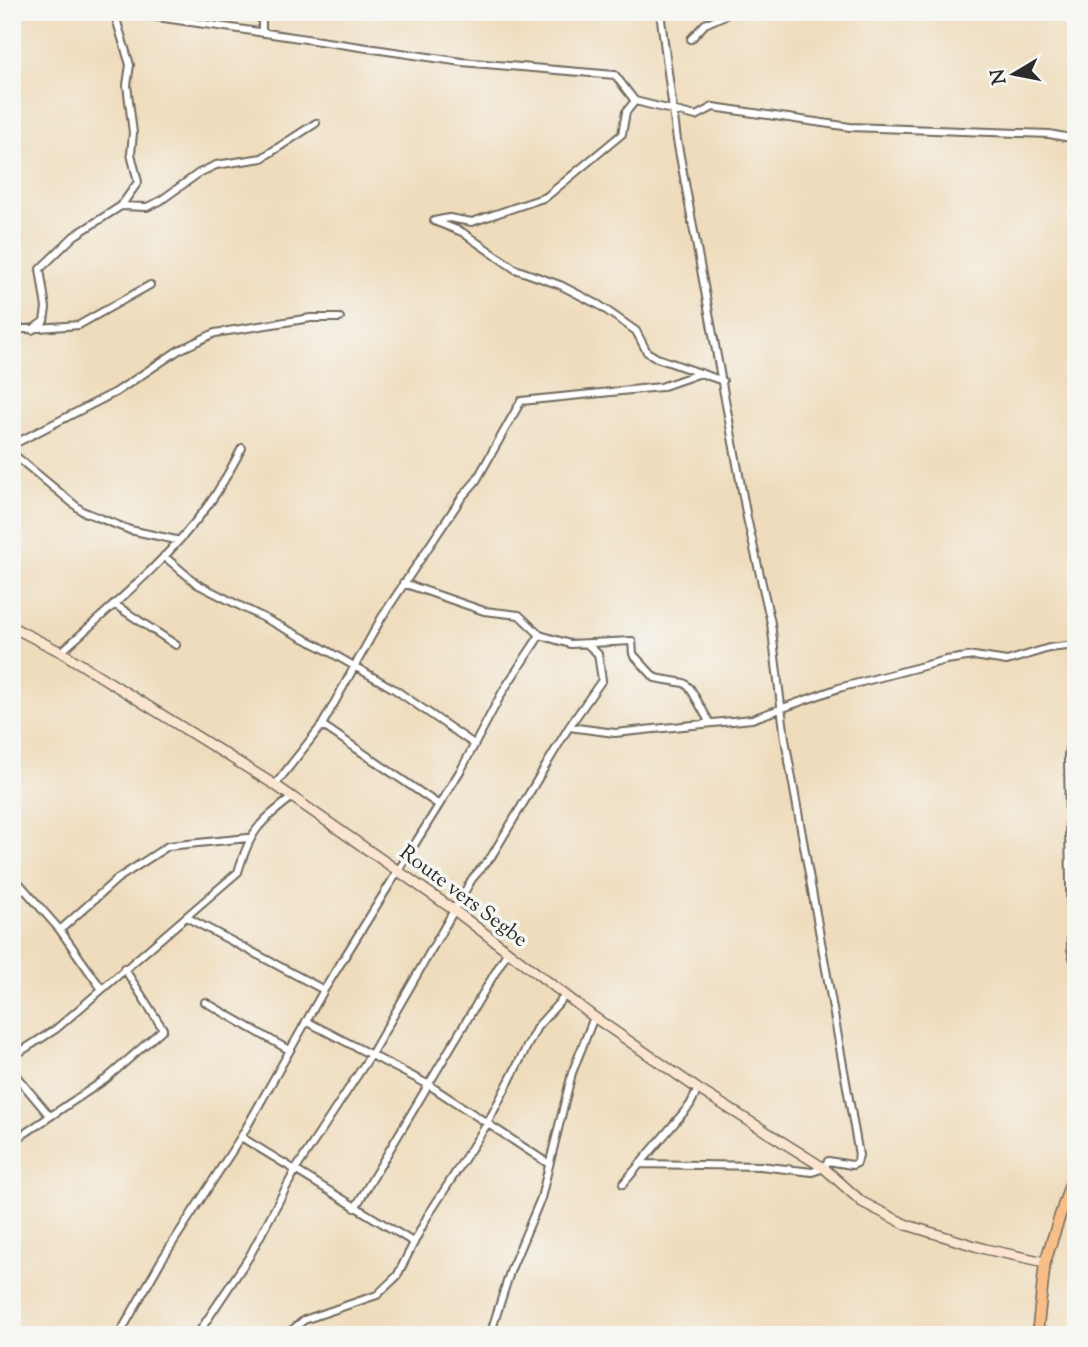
<svg xmlns="http://www.w3.org/2000/svg" width="1088" height="1347" font-family="'Sorts Mill Goudy',serif">
<style>
.lines{fill:none;stroke-linecap:round;stroke-linejoin:round}
.street-casing{stroke:#70695e;stroke-width:10}
.secondary-casing{stroke:#70695e;stroke-width:12}
.primary-casing{stroke:#70695e;stroke-width:13}
.street{stroke:#fff;stroke-width:6}
.secondary{stroke:#fce5cf;stroke-width:9}
.primary{stroke:#f7be87;stroke-width:10}
.labels{text-anchor:middle;dominant-baseline:central;stroke-width:7;stroke-linejoin:round;paint-order:stroke}
.street-label{font-size:21px;fill:#2b2b2b;stroke:#f6f6f2}
</style>
<rect width="100%" height="100%" fill="#f6f6f2"/>
<filter id="ink" filterUnits="userSpaceOnUse"><feTurbulence type="fractalNoise" baseFrequency=".0143" numOctaves="2"/><feDisplacementMap in="SourceGraphic" scale="14" xChannelSelector="R" yChannelSelector="G"/><feConvolveMatrix kernelMatrix="1 2 1 2 8 2 1 2 1" color-interpolation-filters="sRGB"/></filter>
<filter id="wash" filterUnits="userSpaceOnUse"><feTurbulence type="fractalNoise" baseFrequency=".00686" numOctaves="4" result="noise"/><feDisplacementMap in="SourceGraphic" scale="28" xChannelSelector="R" yChannelSelector="G"/><feGaussianBlur stdDeviation="1.57" result="paint"/><feColorMatrix in="noise" values="0 0 0 0 0 0 0 0 0 0 0 0 0 0 0 0 0 1.4 0 .05"/><feComposite in="paint" operator="in"/></filter>
<g filter="url(#wash)">
<rect width="100%" height="100%" fill="#efdcbc"/>
</g>
<g filter="url(#ink)">
<g class="lines">
<defs>
<path id="street" d="M123,12l339,50 153,13 20,26 -9,11 -4,22 -76,63 -74,25 -23,-4 -15,3 28,11 53,37 45,16 39,20 37,26 11,21 10,6 66,23
M262,33v-21
M691,39l14,-15 27,-12
M635,101l61,15 17,-9 137,20 199,7 27,5
M121,206l26,1 13,-6 39,-28 17,-8 46,-7 54,-35
M12,330l67,-5 71,-40
M32,330l12,-9 2,-13 -6,-39 34,-33 47,-30 17,-24 -7,-28 2,-21 -6,-48 3,-20 -16,-53
M12,445l104,-53 63,-42 36,-17 96,-15h29
M12,453l70,58 48,19 46,10
M164,556l33,28 124,63 73,42 80,55
M403,583l81,28 35,4 21,20 30,9 62,-3 1,13 22,24 29,5 6,5 20,35
M114,604l62,41
M61,652c51,-46 107,-92 148,-148 13,-18 23,-38 33,-56
M1076,703l-8,52 3,194 5,20
M322,725l117,80
M569,727l33,-47 -4,-26 -11,-10
M275,785l47,-60 60,-108 80,-120 14,-16 45,-80 140,-14 40,-14
M12,889l7,-6 41,47 41,58
M188,918l136,72
M60,930l57,-51 51,-33 80,-8
M205,1002l84,48
M306,1021l123,64 120,79
M12,1057l44,-28 182,-157c13,-42 19,-47 53,-74
M12,1071l37,44
M241,1137l172,105
M12,1142l94,-63 57,-50 -39,-61
M640,1164l120,2 52,6 12,-4 4,-7 24,4 5,-2 2,-8 -74,-416 -14,-116 -24,-105 -70,-378 -17,-128
M623,1184l67,-79 8,-16
M355,1208l153,-257
M12,1328l9,7
M119,1335l42,-74 80,-124 83,-147 138,-222 41,-77 37,-56
M197,1335l52,-78 47,-88 76,-116 100,-174 19,-22 78,-130 46,6 137,-14 87,-31 107,-28 28,-4 33,5 42,-13 27,-3
M286,1335l18,-15 73,-25 20,-19 30,-59 60,-93 50,-97 28,-31
M490,1335l21,-66 30,-71 31,-125 22,-56"/>
<path id="secondary" d="M12,627l49,25 214,133 179,125 140,107 104,72 126,79 38,34 45,23 78,24 60,13"/>
<path id="primary" d="M1037,1335l8,-73 31,-96"/>
</defs>
<use href="#street" class="street-casing"/>
<use href="#secondary" class="secondary-casing"/>
<use href="#primary" class="primary-casing"/>
<use href="#street" class="street"/>
<use href="#secondary" class="secondary"/>
<use href="#primary" class="primary"/>
</g>
</g>
<g class="labels">
<g class="street-label">
<text transform="translate(463 897) rotate(37)">Route vers Segbe</text>
</g>
</g>
<rect width="1088" height="1347" fill="none" stroke="#f6f6f2" stroke-width="42"/>
<g transform="translate(1014 74) rotate(260)" stroke="#f6f6f2" stroke-width="5" paint-order="stroke">
<path d="M0-5L12 26L0 18L-12 26Z" fill="#2b2b2b"/>
<text y="-10" font-size="19" font-weight="bold" text-anchor="middle" fill="#2b2b2b">N</text>
</g>
</svg>
